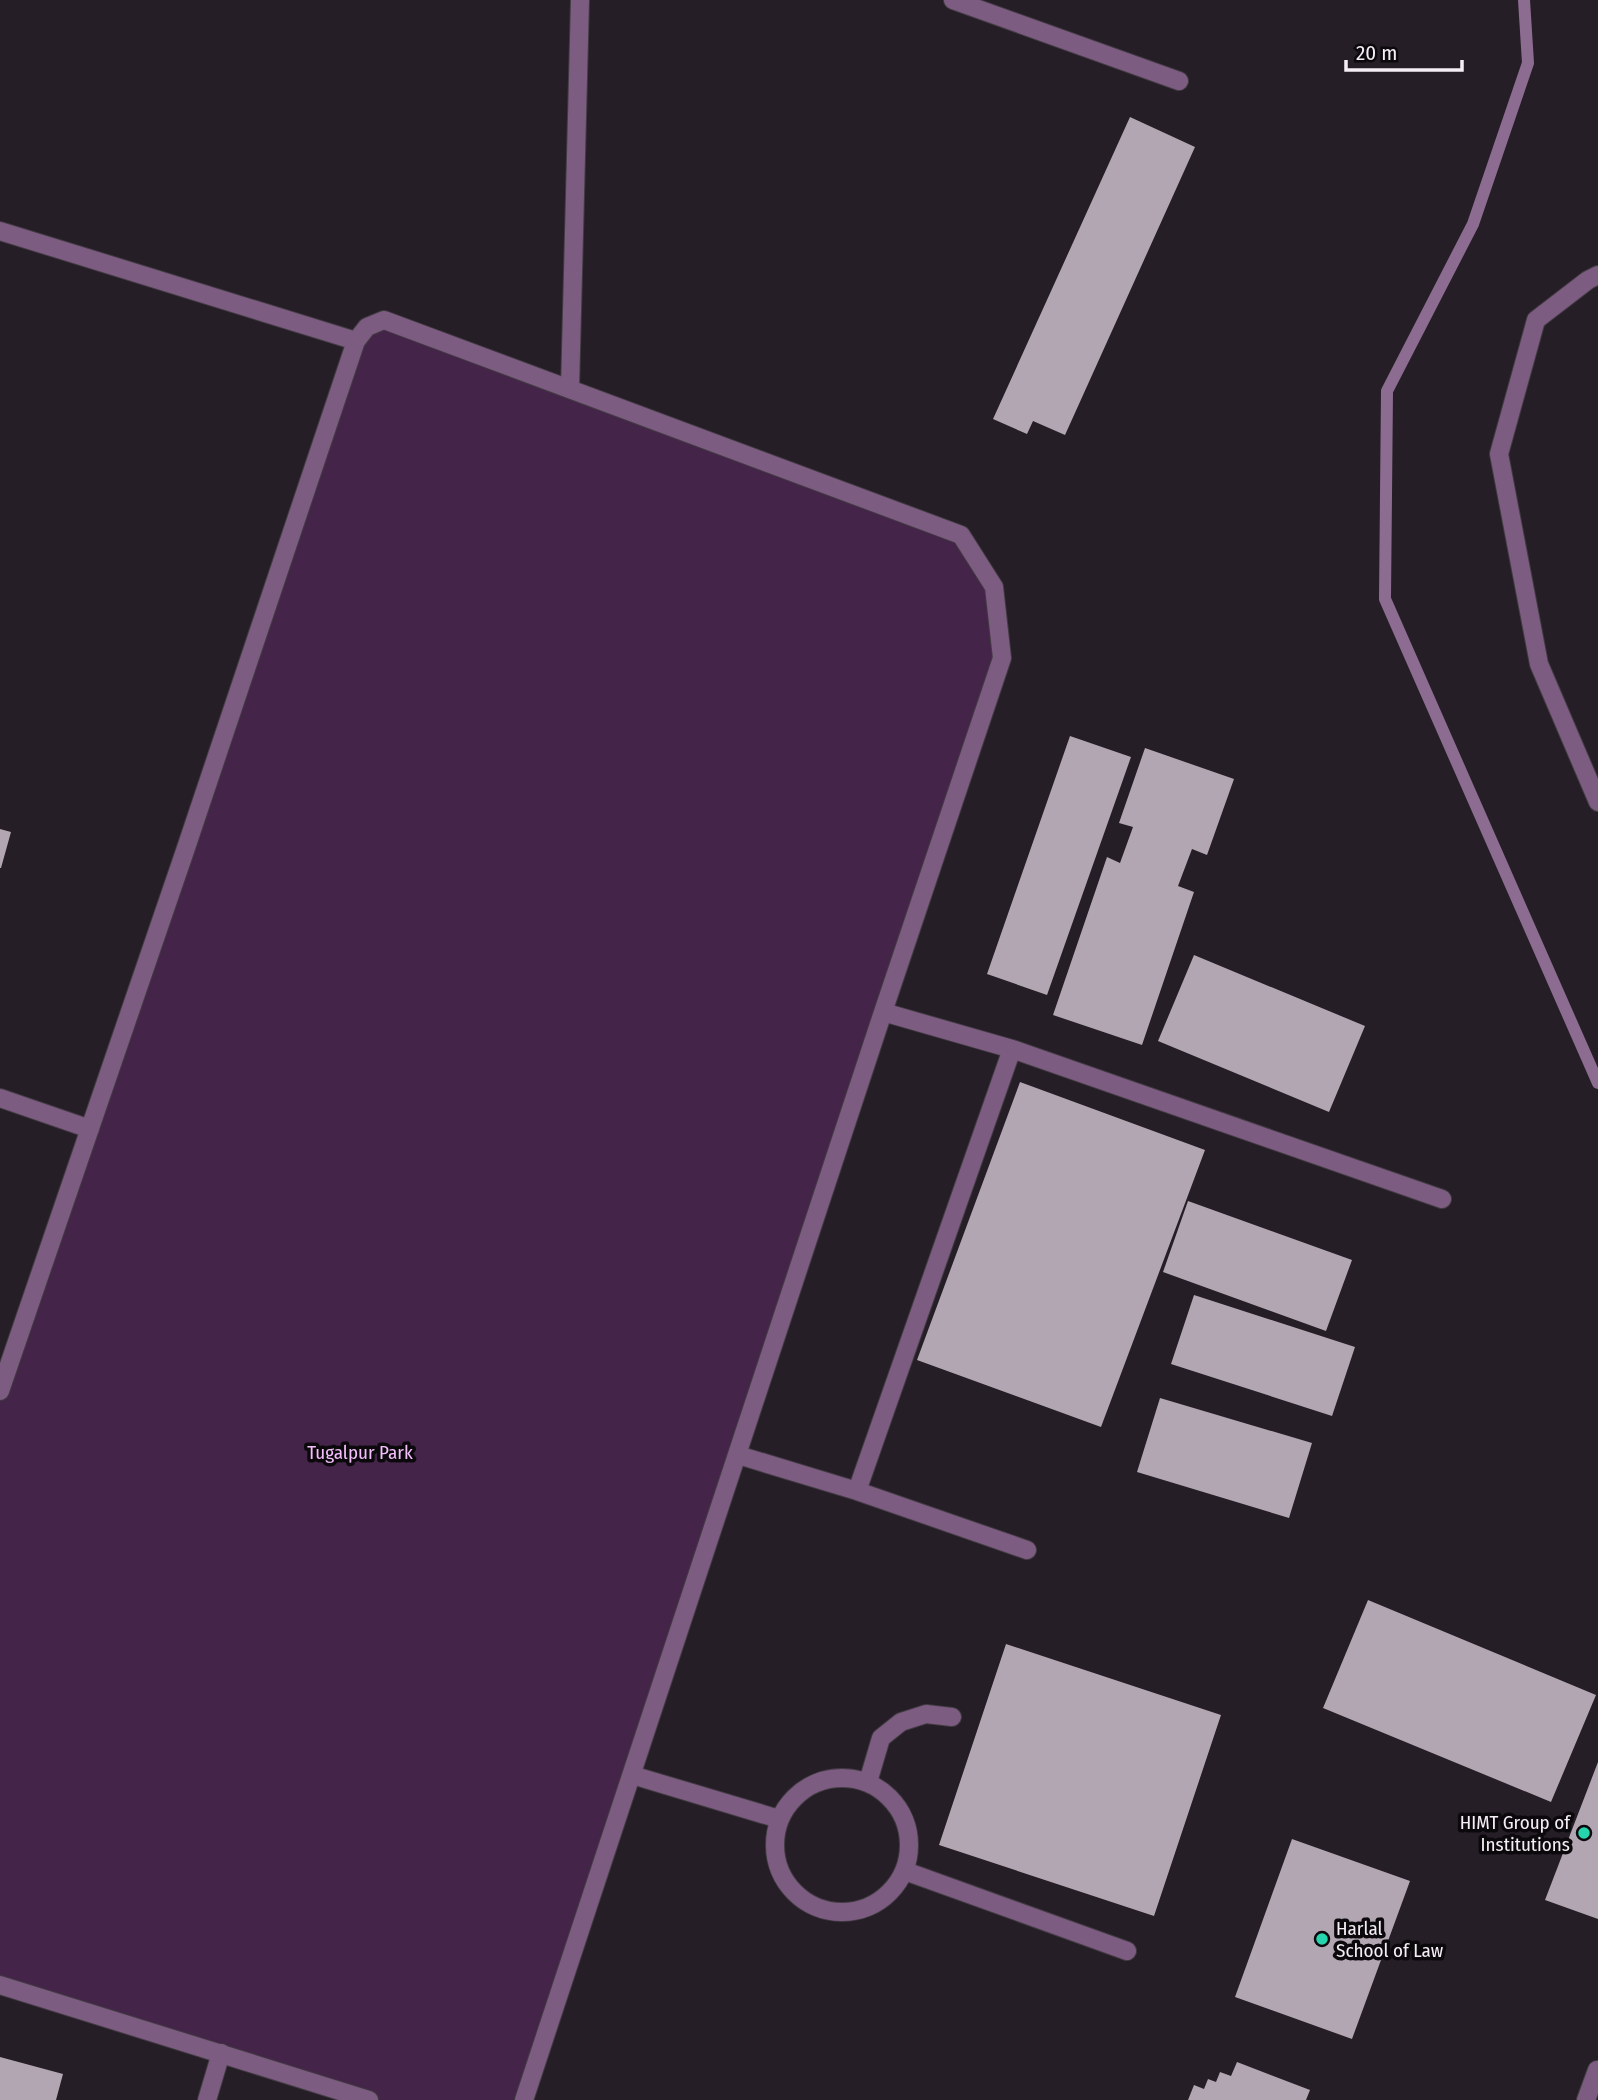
<svg xmlns="http://www.w3.org/2000/svg" width="1598" height="2100" font-family="'Fira Sans Condensed',sans-serif">
<style>
.green{fill:#442549}
.lines{fill:none;stroke-linecap:round;stroke-linejoin:round}
.stream{stroke:#8d6c91;stroke-width:12}
.building{fill:#b1a6b2}
.lane-casing{stroke:#423b43;stroke-width:20}
.street-casing{stroke:#423b43;stroke-width:20}
.lane{stroke:#7d5c81;stroke-width:18}
.street{stroke:#7d5c81;stroke-width:18}
.poi-dot{fill:#26d5ae;stroke:#0c090d;stroke-width:2.5}
.labels{text-anchor:middle;dominant-baseline:central;stroke-width:7;stroke-linejoin:round;paint-order:stroke}
.park-label{font-size:19px;fill:#f4befb;stroke:#0c090d}
.poi-label{font-size:19px;fill:#f5eff5;stroke:#0c090d;text-anchor:end}
</style>
<rect width="100%" height="100%" fill="#251e26"/>
<path class="green" d="M384,320l577,215 33,52 8,71 -478,1442h-155l-369,-115v-594l356,-1050z"/>
<g class="lines">
<path class="stream" d="M1524,0l4,63 -55,161 -86,167 -2,208 213,484"/>
</g>
<path class="building" d="M1130,117l65,30 -130,288 -32,-14 -6,13 -34,-15z
M1070,736l61,21 -84,238 -60,-21z
M1145,748l89,31 -27,76 -15,-6 -14,37 16,6 -52,153 -89,-30 54,-158 13,6 13,-36 -14,-4z
M0,829l11,3 -10,36h-1z
M1194,955l171,71 -36,86 -171,-71z
M1020,1082l185,68 -104,277 -184,-67z
M1188,1201l164,59 -26,71 -163,-59z
M1194,1295l161,52 -23,69 -161,-52z
M1160,1398l152,45 -23,75 -152,-46z
M1368,1600l228,95 -45,107 -228,-94z
M1006,1644l215,71 -67,201 -215,-71z
M1598,1762v157l-53,-19z
M1292,1839l118,42 -58,158 -117,-42z
M0,2057l63,17 -7,26h-56z
M1237,2062l73,28 -4,10h-118l6,-15 10,4 4,-10 8,3 4,-10 11,4z"/>
<g class="lines">
<defs>
<path id="lane" d="M632,1775l147,44
M775 1845a67 67 0 1 1 134 0a67 67 0 1 1-134 0Z
M868,1782l13,-44 20,-16 25,-8 26,3
M905,1871l222,80
M207,2100l14,-47
M1586,2100l11,-30"/>
<path id="street" d="M953,0l226,81
M0,231l356,110
M1598,275l-10,5 -52,40 -37,134 40,210 59,138
M570,389l10,-389
M883,1012l129,37 430,150
M0,1098l90,31
M0,1391l185,-540 171,-510 11,-14 17,-7 577,215 33,52 8,71 -119,354 -359,1088
M738,1455l119,36 170,59
M857,1491l155,-442
M0,1985l369,115"/>
</defs>
<use href="#lane" class="lane-casing"/>
<use href="#street" class="street-casing"/>
<use href="#lane" class="lane"/>
<use href="#street" class="street"/>
</g>
<g class="poi-dot">
<circle cx="1584" cy="1833" r="7"/>
<circle cx="1322" cy="1939" r="7"/>
</g>
<g class="labels">
<g class="park-label">
<text x="360" y="1452">Tugalpur Park</text>
</g>
<g class="poi-label">
<text x="1570" y="1822">HIMT Group of<tspan x="1570" dy="22">Institutions</tspan></text>
<text x="1336" y="1928" text-anchor="start">Harlal<tspan x="1336" dy="22">School of Law</tspan></text>
</g>
</g>
<path d="M1346 60v10h116v-10" fill="none" stroke="#f5eff5" stroke-width="3.5"/>
<text x="1356" y="60" font-size="21" fill="#f5eff5" stroke="#0c090d" stroke-width="5" paint-order="stroke">20 m</text>
</svg>
